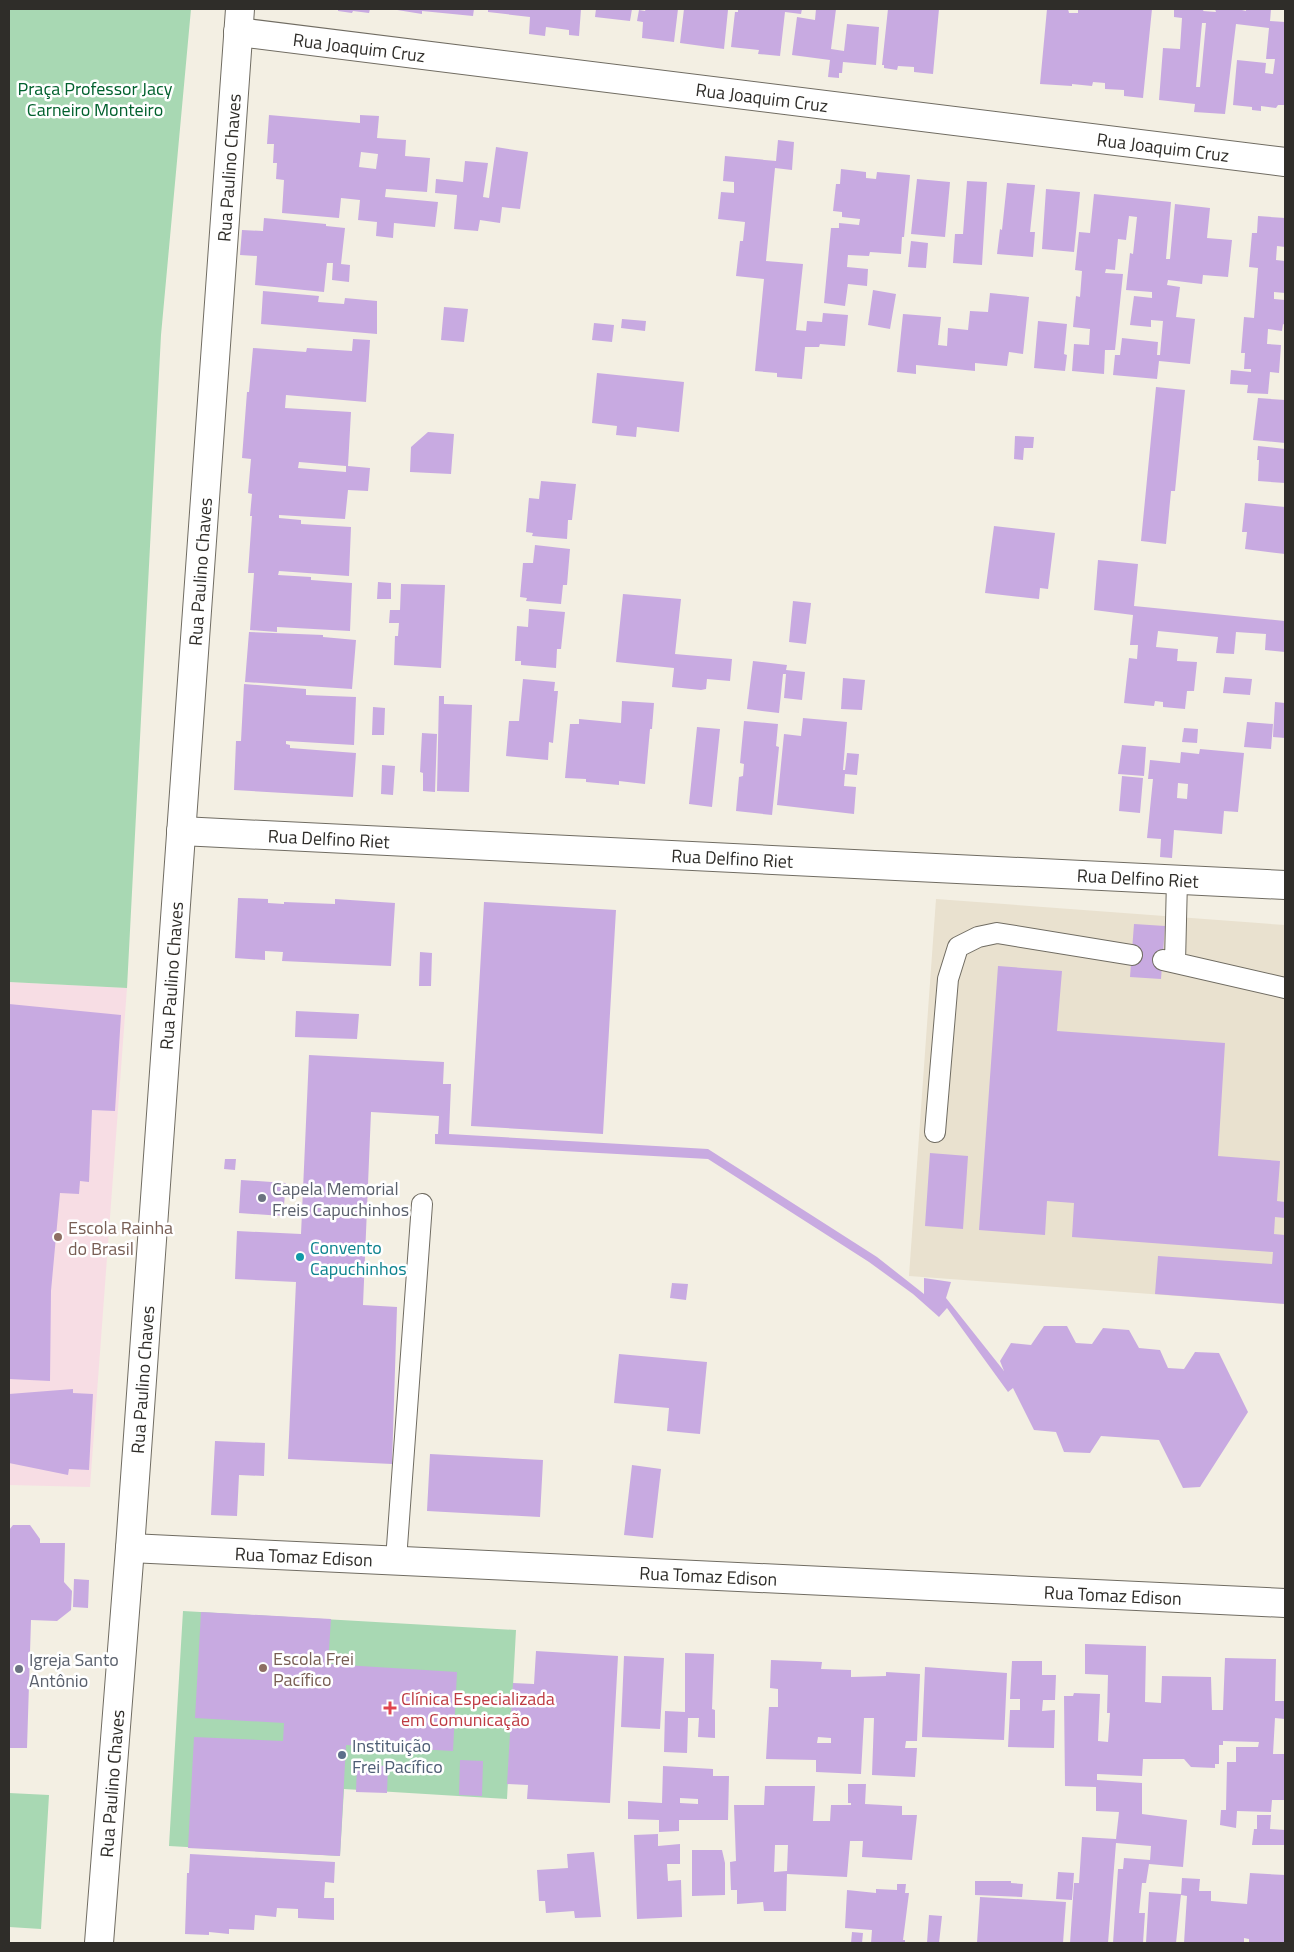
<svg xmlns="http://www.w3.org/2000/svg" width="1294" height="1952" font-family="'Titillium Web',sans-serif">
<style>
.built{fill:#e9e1cf}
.education{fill:#f7dde4}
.green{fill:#a8d8b3}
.building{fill:#c8aae1;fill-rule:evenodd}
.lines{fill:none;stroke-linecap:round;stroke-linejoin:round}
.service-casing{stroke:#706c62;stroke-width:22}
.minor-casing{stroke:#706c62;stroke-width:30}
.service{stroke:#fff;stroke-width:20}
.minor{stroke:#fff;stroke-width:28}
.worship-dot{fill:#6b7280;stroke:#fff;stroke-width:2}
.education-dot{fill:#8d6e63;stroke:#fff;stroke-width:2}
.culture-dot{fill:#0f9aa8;stroke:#fff;stroke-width:2}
.health-dot{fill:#e0444e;stroke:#fff;stroke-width:2}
.service-dot{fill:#5c6f8a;stroke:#fff;stroke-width:2}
.labels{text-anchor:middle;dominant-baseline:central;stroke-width:5;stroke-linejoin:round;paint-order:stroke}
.street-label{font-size:18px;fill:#2f2d29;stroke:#fff}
.park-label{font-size:18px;fill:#00602d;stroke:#fff}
.worship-label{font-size:18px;fill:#5b616d;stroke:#fff;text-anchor:start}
.education-label{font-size:18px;fill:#785e54;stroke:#fff;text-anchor:start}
.culture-label{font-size:18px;fill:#0d838f;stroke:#fff;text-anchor:start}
.health-label{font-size:18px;fill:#be3a42;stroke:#fff;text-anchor:start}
.service-label{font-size:18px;fill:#4e5e75;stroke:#fff;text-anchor:start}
</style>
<rect width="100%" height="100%" fill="#f3efe3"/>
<path class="built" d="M936,899l349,26v379l-376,-28z"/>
<path class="education" d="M9,982l118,6 -37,499 -81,-2z"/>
<path class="green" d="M9,9h182l-30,326 -34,653 -118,-6z
M183,1611l333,19 -9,169 -163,-10 -4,67 -171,-10z
M9,1793l40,2 -8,134 -32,-2z"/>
<path class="building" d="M338,9h32l-1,4 -16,-2 -1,2 -14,-2z
M391,9h83l-1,7 -51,-5v3z
M488,9h93l-2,27 -10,-1v-5l-23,-3 -1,9 -16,-2 1,-17 -42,-5z
M596,9h36l-2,12 -35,-4z
M646,9h32l-4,33 -32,-4 1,-16 -6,-1 2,-11 6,1z
M684,9l44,1 -4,39 -44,-6z
M738,9h64l-1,5 -16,-2 -5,44 -22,-2 1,-4 -28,-3 4,-35h3z
M816,9h20l-5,40 13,2 3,-27 32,3 -3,38 -33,-3 -1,11h-3v5l-11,-1 2,-17 -38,-5 5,-38 18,3z
M888,9h51l-6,65 -19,-2v-5l-16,-1 -1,4 -13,-2v-3h-2z
M1047,9h21l1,4h9v-4l21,1 1,-1h52l-9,89 -19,-2v-6l-19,-1v-6l-12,-1 -1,4 -20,-2v2l-32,-2z
M1174,9h30l-1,2 13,1 -1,-3h23l8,2v-2h25l-1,12 15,1v83h-7l-2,3 -15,-2v5l-9,-1v-3l-19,-2 4,-45 29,3 -1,10 8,1 2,-15h-9l3,-31 -33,-4 -11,90 -31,-2 1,-8 -36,-4 4,-52 17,1 2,-31 -8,-1zM1202,23h4l-6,64h-4z
M269,115l91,8v-8l19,1 -2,22 29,2 -1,16 25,2 -3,34 -41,-3 -1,8 53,5 -3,25 -41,-4 -1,15 -17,-2 1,-14 -19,-2 2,-20 -19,-2 -2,20 -57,-5 2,-33 -8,-1 1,-16h-4l1,-19h-7zM361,152l17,2 -2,15 -17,-2z
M778,140l16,2 -2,28 -17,-2 -9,93 37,3 -7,66 10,1 1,-10 15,1 1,-9 25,2 -3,31 -25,-2 -1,3h-14l-3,32 -25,-2v-4l-22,-2 9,-92 -28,-3 4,-35h3l2,-19 -27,-3 3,-27 13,1v-11l-11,-1 2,-25 51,5z
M496,147l32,5 -8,57 -18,-2 -2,16 -20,-3 -2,11 -24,-2 3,-34 -22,-2 1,-14 27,3 2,-21 23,2 -5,34 6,1z
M841,169l25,3v6l10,1 1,-7 33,3 -6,62h-2l-1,17 -31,-2 -1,4 -21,-1 -1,12 21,2 -1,17 -19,-2 -3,22 -21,-3 7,-75h8v-5l20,2 1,-6 -18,-2v-5l-9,-1 3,-27h4z
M917,179l33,3 -5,55 -34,-3z
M967,181l20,1 -5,83 -29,-2 2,-29h8z
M1007,183l28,2 -5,47h5l-2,25 -36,-3 3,-25 2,1z
M1046,189l34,3 -6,60 -32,-3z
M1094,194l77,8 -5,57h4l5,-55 35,4 -3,30 25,2 -4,37 -25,-2 -1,9 -34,-4 -1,5 13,2 -4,30 19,2 -5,45 -31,-3 -2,18 -44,-4 2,-20h5l2,-17 36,4 -1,13h3l3,-34 -12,-1v7l-21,-2 4,-29 18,2v-6l-26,-2 4,-37 3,1 4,-37 -8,-1 -3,24 -8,-1 -3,31 -9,-1 -1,4 18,1 -8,76h-10l-1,24 -32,-3 2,-27 15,1 1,-16 -17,-2 3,-31 4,1 2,-26 -7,-1 4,-38 11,1z
M1258,216l27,2v29l-8,-1 -1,14 9,1v32l-11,-1v7l11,1v25l-2,-1 -1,7 -14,-2 -1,15 14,1 -2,28 -9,-1 -2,22 -21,-1 1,-8 -18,-1 1,-14 20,2v-3h-7l1,-16h-4l3,-36 10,1 4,-50 -9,-1 3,-34h5z
M264,218l62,6v2l19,2 -4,36 9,1 -1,17 -17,-2 1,-17h-6l-3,29 -69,-7 2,-29 -17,-1 2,-25 21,1z
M911,241l17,2 -2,25 -18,-1z
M873,290l23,4 -6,35 -22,-4z
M263,291l56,5 -1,6 26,2 1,-6 32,3v33l-116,-10z
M990,293l39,4 -6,57 -14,-2 -2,14 -32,-3v8l-59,-6v9l-19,-2 6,-58 38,3 -3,28 9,1 1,-18 20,2 2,-19 18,1z
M444,307l24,2 -4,33 -23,-2z
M622,319l24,2 -1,10 -24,-3z
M1038,321l29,3 -3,30 3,1 -2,16 -31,-3z
M594,323l20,2 -2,17 -20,-2z
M353,339l17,1 -4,62 -80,-7 -1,13 66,4 -3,54 22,2 -2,23 -20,-1 -3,29 -66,-4v3l22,2v4l50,3 -2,49 -70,-5 -1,4 33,2v3l41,3 -2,48 -73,-4v5l-27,-2 4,-57h-6l4,-57h-2l2,-22 -4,-1 3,-34 -9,-1 5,-66h2l4,-44 53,4 1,-4 45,3zM299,462l47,4v6l-48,-4z
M597,373l87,9 -5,50 -42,-5 -1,10 -20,-2 1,-9 -25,-3z
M1156,387l29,3 -10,101h-4l-5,53 -25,-3z
M1258,398l27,2v43l-32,-3z
M428,432l26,2 -3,40 -41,-2 1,-25z
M1015,436l19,1 -1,11h-9l-1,12 -9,-1z
M1258,446l27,3v34l-27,-2 1,-21h-2z
M541,481l35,3 -4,36h-4l-1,19 -35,-3 1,-3 -7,-1 3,-34 10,1z
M1245,503l40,4v47l-40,-5 2,-17h-5z
M994,526l61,7 -7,56 -8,-1 -1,11 -54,-6z
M535,545l35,4 -3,36h-4l-2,19 -35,-3 1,-3 -7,-1 3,-34h10z
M1098,560l40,4 -4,42 151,15v31l-20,-2 1,-16 -30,-2 -2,22 -18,-1 2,-16 -60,-6 -2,16 22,2 -1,12 20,1 -3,29h-7l-2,18 -22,-2v-5l-8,-1 -1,5 -30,-3 5,-45 8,1 1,-14h-8l3,-30 -39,-5z
M378,582l13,1v16h-14z
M401,584l44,1 -4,83 -47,-3 1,-29h3l1,-13h-10l1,-13h10z
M623,594l58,5 -6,55 57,5 -2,22 -23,-2 -1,10 -5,1 -29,-3 2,-19 -58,-6z
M793,601l18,2 -5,41 -17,-2z
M529,609l36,3 -4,37h-4l-1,19 -35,-3v-4h-6l2,-35 11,1z
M249,632l74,3v2l33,3 -4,49 -107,-7z
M753,661l34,4 -1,5 19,2 -3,28 -18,-2 2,-24h-3l-4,39 -32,-4z
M1225,677l27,2 -2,16 -27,-2z
M843,678l22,2 -3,30 -21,-1z
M523,679l32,3 -1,9h4l-5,52 -4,-1 -1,18 -42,-4 3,-35h10z
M244,684l62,5v6l50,2 -2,48 -68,-4v3l4,1v3l66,5 -3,44 -119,-7 2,-49h5z
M439,696h5v8l28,1 -3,87 -32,-1z
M622,701l32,2 -2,26h-2l-5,55 -26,-3v4l-33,-3v-3l-21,-1 5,-54h9v-5l42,4z
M1275,702l10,1v35l-12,-1z
M373,707l12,1 -1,27h-12z
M803,718l44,4 -4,48h2l2,-17 12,1 -2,21 -12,-1 -1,12 12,1 -2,27 -77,-9 7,-71 17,2z
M744,721l34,3 -2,22 3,1 -7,68 -36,-4 3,-34 4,-1 1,-12 -4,-1z
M1247,722l26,2 -2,25 -27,-2z
M697,727l23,2 -8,78 -23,-3z
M1184,728l14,1 -1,14 -15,-1z
M422,733l15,1 -2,58 -12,-1v-18l-3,-1z
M1122,745l24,2 -2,29 -26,-2z
M1200,749l44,4 -6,59 -14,-1 -2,23 -48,-4 -2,28 -12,-1 1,-18 -14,-1 6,-59h-5l2,-19 30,3 1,-11 18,2zM1178,783l10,1 -1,15 -10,-1z
M382,765l13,1 -2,29 -12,-1z
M1122,776l21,2 -3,35 -21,-2z
M238,898l30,1v4l16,1v-2l51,2v-5l60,4 -4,63 -109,-5 1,-9 -18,-1v9l-30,-2z
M484,902l132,8 -13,224 -132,-8z
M1134,924l31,2 -4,53 -31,-2z
M420,952l12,1 -1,33h-12z
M998,966l64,5 -5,60 168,12 -7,113 62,5 -3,40 8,1v16l-10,-1 -1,17 11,1v69l-130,-10 3,-38 114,8 1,-12 -201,-15 2,-34 -27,-2 -2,34 -66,-5z
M9,1004l112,11 -6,96 -23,-1 -3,72 -9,-1 -1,13 -19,-1 -9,98 -1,90 -41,-2z
M296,1011l63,3 -2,25 -62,-2z
M309,1055l135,7 -1,22h8l-2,50 259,15 169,108 47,37v-16l27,4 -5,16 58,73 -4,-10 11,-18 20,2 13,-19h23l9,17 16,1 11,-16 26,2 10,18 21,2 8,18 16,1 11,-17 24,1 29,59 -48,75 -17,1 -24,-48 -58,-4 -11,17 -26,-1 -8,-20 -22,-2 -21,-42 -5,4 -61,-84 -8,9 -26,-23 -44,-32 -161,-103 -273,-15v-10h3l1,-18 -68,-4 -8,193 34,2 -5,157 -104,-5 8,-177 -61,-3 2,-48 64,3z
M930,1153l38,3 -5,73 -38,-3z
M225,1159h11l-1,11 -11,-1z
M241,1180l45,3 -3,33 -44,-3z
M672,1283l16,1 -2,16 -16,-2z
M619,1354l88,8 -7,72 -33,-3 2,-23 -55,-5z
M73,1389v4l20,1 -4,76 -20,-1 -1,6 -59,-12v-69z
M215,1441l50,2 -1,33 -25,-1 -2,41 -26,-1z
M430,1454l113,6 -3,57 -113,-6z
M632,1465l29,4 -8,69 -29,-3z
M13,1525h17l10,14v4h25l-1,39 8,9 -1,19 -14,11 -26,-1 -4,128h-18v-218z
M74,1579l15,1 -1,28 -15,-1z
M201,1612l130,7 -3,45 129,8 -4,79 -107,-6 -6,111 -152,-8 6,-111 89,4 1,-18 -89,-5z
M1085,1644l61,2 -1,56 16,1 1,-27 49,1 1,33h11l2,-52 51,1 -1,42h10v18l-10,-1 -2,36h12v46h-13l-1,12 -34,-1 -1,17 -16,-3 1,-15h5l1,-48h9v-15h22l1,-5 -36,-1v4h-4v19h-4v4l-24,-1 -7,-8h-41l-1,17 -45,-2v6l45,3v31l45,6 -4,47 -34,-3 -3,19h-4l-3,30h6l-2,30h-30l5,-74h5l1,-11 26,2 1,-14 -35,-3 -8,100h-38l4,-60h5l3,-46 34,2 3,-27 -23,-1v-24l-31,-1 -1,-90h9l1,-3 26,1 -2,47 10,1 2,-29h-3l1,-38 -23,-1z
M536,1651l82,5 -8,147 -83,-4 1,-14 -21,-1 6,-101 21,1z
M685,1653l29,1 -2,55 3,1v28l-17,-1 1,-19h-11l-1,35 -23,-1 1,-41 20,1z
M624,1656l40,2 -4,71 -39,-2z
M771,1660l51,2 -1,7 30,1v7l35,-1v-4l34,2 -3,67h-11l-1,7h12l-2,29 -43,-2 2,-57h-10l-3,56 -45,-2v-12l-50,-1 3,-52h9v-18l-8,-1zM818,1737l13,1v5h-14z
M1012,1661h30v14h14l-1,25h-12l-1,11 13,-1 -1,38 -46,-1 2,-37h10v-11h-10z
M925,1667l82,6 -3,67 -82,-3z
M460,1760l23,1 -1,35 -23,-1z
M357,1765l31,1 -1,27 -31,-1z
M663,1766l50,3v7h16l-1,44h-49v11l-20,1v-12l-31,-1v-18l34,2zM680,1798l18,1v5l-18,-1z
M848,1784h18l-1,20 37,2v9h15l-5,45 -50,-3 1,-16h-13l-3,36 -60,-3 -1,37h-22l-1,-9 -26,2v-14h-6l-1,-28 6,-1 -2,-56h30l1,-19h50l-2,35h17l1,-16h20v-2h-3zM775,1845h13l-1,26 -13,1z
M1257,1815h14l-1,14 15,1v15h-33l2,-16h3z
M658,1834v12l22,-2v20h-13l1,17 13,-1 1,37 -45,2 -3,-84z
M692,1850h30l3,13v32l-33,1z
M594,1852l7,65 -26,1 -1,-7 -28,2 -1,-12h-6l-2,-31 31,-2 -1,-14z
M190,1854l145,8 -1,21 -9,-1 -1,16h10v22l-36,-2v-9l-21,-1 -1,9 -21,-2 -1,15 -25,-1v5l-20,-2v3l-24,-1 2,-61h2z
M1058,1872l16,1 -2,27 -16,-1z
M1250,1873l35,2v68h-36v-4l-5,-1v5h-60l3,-47 -6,-1 1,-17 18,1 -1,12h12v10l36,3z
M975,1881h36v2l12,1 -1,13 -47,-2z
M897,1884h9l-1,9h4l-6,47h2v3h-34l1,-13 -27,-2 2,-38 29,3v-4l21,1z
M1149,1892l32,2 -5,49h-30z
M980,1897l86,5 -3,41h-86z
M929,1915l13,1 -3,27h-12z
M852,1932l11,1 -1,10h-11z"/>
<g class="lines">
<defs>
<path id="service" d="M1163,960l122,28
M1175,962l2,-82
M935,1132l13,-153 10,-32 20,-10 19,-4 135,22
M396,1560l26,-356"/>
<g id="minor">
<path id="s1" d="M238,32l1047,130"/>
<path id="s2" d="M181,831l1104,54"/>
<path id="s3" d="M130,1548l1155,55"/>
<path id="s4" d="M99,1943l31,-395 110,-1539"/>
</g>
</defs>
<use href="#service" class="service-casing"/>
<use href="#minor" class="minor-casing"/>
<use href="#service" class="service"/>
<use href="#minor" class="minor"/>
</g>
<g class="worship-dot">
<circle cx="262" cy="1198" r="5"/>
<circle cx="19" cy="1669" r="5"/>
</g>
<g class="education-dot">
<circle cx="58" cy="1237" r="5"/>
<circle cx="263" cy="1668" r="5"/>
</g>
<circle class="culture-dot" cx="300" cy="1257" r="5"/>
<path class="health-dot" d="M387.5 1700.5h5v5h5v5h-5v5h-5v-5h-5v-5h5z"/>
<circle class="service-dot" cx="342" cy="1755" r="5"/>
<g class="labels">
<g class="street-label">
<text stroke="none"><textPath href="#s1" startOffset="122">Rua Joaquim Cruz</textPath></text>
<text stroke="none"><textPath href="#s1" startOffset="528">Rua Joaquim Cruz</textPath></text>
<text stroke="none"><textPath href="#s1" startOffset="932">Rua Joaquim Cruz</textPath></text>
<text stroke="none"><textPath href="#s4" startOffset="1780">Rua Paulino Chaves</textPath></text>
<text stroke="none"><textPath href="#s4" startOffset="1375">Rua Paulino Chaves</textPath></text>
<text stroke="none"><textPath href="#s2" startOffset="148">Rua Delfino Riet</textPath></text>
<text stroke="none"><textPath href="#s2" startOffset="552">Rua Delfino Riet</textPath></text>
<text stroke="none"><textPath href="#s2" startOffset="958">Rua Delfino Riet</textPath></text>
<text stroke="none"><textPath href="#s4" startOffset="970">Rua Paulino Chaves</textPath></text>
<text stroke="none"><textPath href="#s4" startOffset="565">Rua Paulino Chaves</textPath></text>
<text stroke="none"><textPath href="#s3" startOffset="174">Rua Tomaz Edison</textPath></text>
<text stroke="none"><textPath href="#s3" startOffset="579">Rua Tomaz Edison</textPath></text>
<text stroke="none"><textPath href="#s3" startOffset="984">Rua Tomaz Edison</textPath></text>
<text stroke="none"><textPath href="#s4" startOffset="160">Rua Paulino Chaves</textPath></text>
</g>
<g class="park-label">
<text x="95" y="88">Praça Professor Jacy<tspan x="95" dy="21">Carneiro Monteiro</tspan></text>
</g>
<g class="worship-label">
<text x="272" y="1188">Capela Memorial<tspan x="272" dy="21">Freis Capuchinhos</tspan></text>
<text x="29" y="1659">Igreja Santo<tspan x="29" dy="21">Antônio</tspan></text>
</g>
<g class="education-label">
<text x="68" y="1227">Escola Rainha<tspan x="68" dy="21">do Brasil</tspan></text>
<text x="273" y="1658">Escola Frei<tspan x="273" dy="21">Pacífico</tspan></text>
</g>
<g class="culture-label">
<text x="310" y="1247">Convento<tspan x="310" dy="21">Capuchinhos</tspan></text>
</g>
<g class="health-label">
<text x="401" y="1698">Clínica Especializada<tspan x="401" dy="21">em Comunicação</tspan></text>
</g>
<g class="service-label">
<text x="352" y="1745">Instituição<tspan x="352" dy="21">Frei Pacífico</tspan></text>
</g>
</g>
<rect width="1294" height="1952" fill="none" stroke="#2f2d29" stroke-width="20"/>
</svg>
